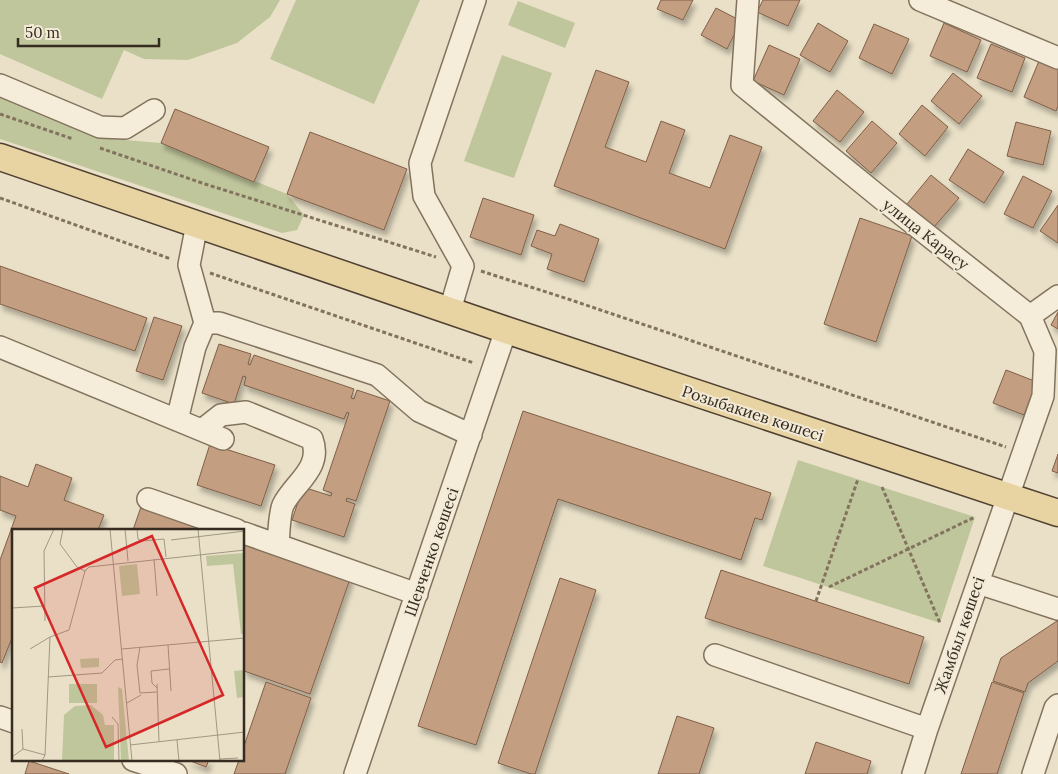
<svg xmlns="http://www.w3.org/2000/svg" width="1058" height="774" font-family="Lora,serif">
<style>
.green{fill:#c0c69c}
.building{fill:#c39e81;stroke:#7f5f47;filter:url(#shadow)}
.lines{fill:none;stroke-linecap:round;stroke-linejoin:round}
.minor-casing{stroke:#83735e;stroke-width:24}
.major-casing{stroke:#514132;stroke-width:29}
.path{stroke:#83735e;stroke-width:3;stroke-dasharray:4 2.5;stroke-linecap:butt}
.minor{stroke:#f5edd9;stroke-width:21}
.major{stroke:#e8d4a3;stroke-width:26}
.labels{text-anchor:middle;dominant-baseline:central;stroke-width:4;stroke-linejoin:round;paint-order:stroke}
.street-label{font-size:16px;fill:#352b20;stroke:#f2ead6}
.inset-road{fill:none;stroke:#a19884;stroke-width:1}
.view{fill:#d62828;fill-opacity:0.15;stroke:#d62828;stroke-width:2.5}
.inset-edge{fill:none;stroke:#352b20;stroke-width:2.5}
</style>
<defs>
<filter id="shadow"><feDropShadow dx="3" dy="5.5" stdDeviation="2.5" flood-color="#0004"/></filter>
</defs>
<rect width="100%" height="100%" fill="#e9e0c7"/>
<path class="green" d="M0,0h280l-10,17 -33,26 -49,17 -44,-1 -20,-9 -22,49 -102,-45z
M296,0h124l-46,104 -104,-45z
M518,1l57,22 -10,25 -57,-23z
M502,55l50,18 -38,105 -50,-17z
M0,94l114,45 47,4 126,51 17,21 -7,15 -15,3 -282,-94z
M798,460l177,57 -35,106 -177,-57z"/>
<path class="building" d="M661,0h32l-10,20 -26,-11z
M763,0h37l-12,26 -31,-14z
M716,8l25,13 -14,28 -26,-14z
M818,23l30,18 -18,31 -30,-17z
M944,23l37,17 -14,32 -37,-16z
M874,24l35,15 -17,35 -33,-16z
M991,44l34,14 -13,34 -35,-14z
M769,45l31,14 -16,36 -31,-14z
M1039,61l19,8v37l-2,5 -32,-14z
M596,70l33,12 -24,65 41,15 15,-41 24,9 -16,43 41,15 20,-53 32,12 -37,102 -171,-63z
M953,73l29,23 -23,28 -28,-23z
M837,90l27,22 -24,30 -27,-21z
M922,105l26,22 -23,29 -26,-22z
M175,109l94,38 -15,35 -93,-39z
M872,121l25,22 -26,30 -25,-22z
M1016,122l35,9 -8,34 -36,-9z
M310,132l97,37 -23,61 -97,-36z
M968,149l36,23 -20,31 -35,-23z
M931,175l28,23 -25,29 -27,-23z
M1023,176l29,15 -19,37 -29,-14z
M483,198l51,17 -13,40 -51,-18z
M1058,205v38l-18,-12z
M860,218l52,18 -36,106 -52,-18z
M560,224l39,15 -15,43 -37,-13 5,-15 -21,-8 6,-16 18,6z
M0,266l147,52 -12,33 -135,-47z
M1058,312v17l-7,-4z
M154,317l28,9 -19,54 -27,-9z
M219,344l32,10 -3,10 2,1 4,-10 100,34 -3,9 3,1 3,-9 33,11 -34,100 -9,-3 -1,3 9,3 -11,33 -52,-17 11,-33 28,9 1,-3 -9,-3 26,-77 -2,-1 -3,7 -100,-34 2,-8 -3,-1 -9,28 -32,-11z
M1006,370l31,12 -13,33 -31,-12z
M523,411l248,82 -9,27 -7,-2 -14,42 -183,-61 -82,246 -58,-19z
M210,444l65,21 -14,41 -64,-21z
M1058,454v19l-6,-2z
M36,464l36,14 -8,22 40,15 -6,15h-84v103l-12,30 -2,-1v-102l16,-44 -16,-6v-34l28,11z
M142,504l76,26h-85z
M244,539l107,37 -41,118 -66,-23z
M721,570l203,67 -15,47 -204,-66z
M560,578l36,12 -61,184h-4l-33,-11z
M1057,621h1v40l-30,22 -3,9 -32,-11 8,-23z
M266,682l45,16 -26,76h-51l5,-14h5v-14z
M992,682l32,11 -27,81h-36z
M677,716l37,12 -15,46h-41z
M816,742l55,19 -4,13h-62z
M188,760h21l-3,7z
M29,761l40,13h-44z"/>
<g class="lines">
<defs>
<path id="minor" d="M748,0l-6,85 140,114 148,117 15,35 -2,45 -116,333 -14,45
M920,0l138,58
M0,85l100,42 25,1 29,-18
M197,224l-8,41 16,58
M450,310l13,-44 -39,-70 -4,-33 55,-163
M1030,316l28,-20
M0,347l223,92
M177,420l18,-73 10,-24h14l158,52 42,36 52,24
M202,430l19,-15 25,-3 66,27c11,29 -18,44 -29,66 -4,10 -4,29 -5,40
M148,499l89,31
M244,533l173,61
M978,583l80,26
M715,655l212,74
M0,717l14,5
M133,760l43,14
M355,774l151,-444
M1033,774l22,-66 3,-3"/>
<path id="major" d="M0,157l506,173 552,183"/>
</defs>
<use href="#minor" class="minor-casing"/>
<use href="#major" class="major-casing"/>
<path class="path" d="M0,114l73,25
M100,148l105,36 231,73
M0,198l171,61
M481,271l90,29 435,147
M210,273l264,90
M882,487l58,136
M829,587l146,-70
M816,601l42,-122"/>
<use href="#minor" class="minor"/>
<use href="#major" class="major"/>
</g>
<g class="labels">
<g class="street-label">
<text transform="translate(926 234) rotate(38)">улица Карасу</text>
<text transform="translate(753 413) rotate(18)">Розыбакиев көшесі</text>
<text transform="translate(431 552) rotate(-71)">Шевченко көшесі</text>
<text transform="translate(959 635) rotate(-71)">Жамбыл көшесі</text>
</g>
</g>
<g transform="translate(12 529)">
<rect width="232" height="232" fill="#e9e0c7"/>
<path d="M232,24l1,81h-4l-8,-70 -26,2 -1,-10zM125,35l3,30 -18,2 -3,-30zM87,129v9l-18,1 -1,-9zM232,141v27l-7,1 -3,-27zM57,155h28v19h-28zM106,158l4,2 7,72h-8zM79,176l12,10 2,10h9v36h-52l2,-46 11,-9z" fill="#c0c69c"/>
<path class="inset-road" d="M51,0l-3,15 17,23 8,4M98,0l22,232M113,0l3,32M125,0l1,10 4,2 22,-2 2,18M186,0l22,232M159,11l74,-9M142,30l3,37M0,79l32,-2M33,92l-1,-70 10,-22M156,116l3,46M128,118l-3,18 3,28 17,-1M18,120l20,-12M110,120l123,-11M36,148l54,-4 13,-13 8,-1M145,155l2,58M145,159l-5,-5 -1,-12 18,-2M115,174l14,-8M100,188l6,7 1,37M10,200l1,20M165,211l2,21M118,216l115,-13M0,228l11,-8 22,6M208,230l18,-1M30,232l3,-6 5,-118 19,-7 16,-59 4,-4 156,-17"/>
<path class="view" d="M140,7l71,159 -117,52 -71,-159z"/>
<rect width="232" height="232" class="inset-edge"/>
</g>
<path d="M18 38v8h141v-8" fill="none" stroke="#352b20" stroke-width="2.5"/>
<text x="25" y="38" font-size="15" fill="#352b20" stroke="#f2ead6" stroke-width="4" paint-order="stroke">50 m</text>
</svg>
